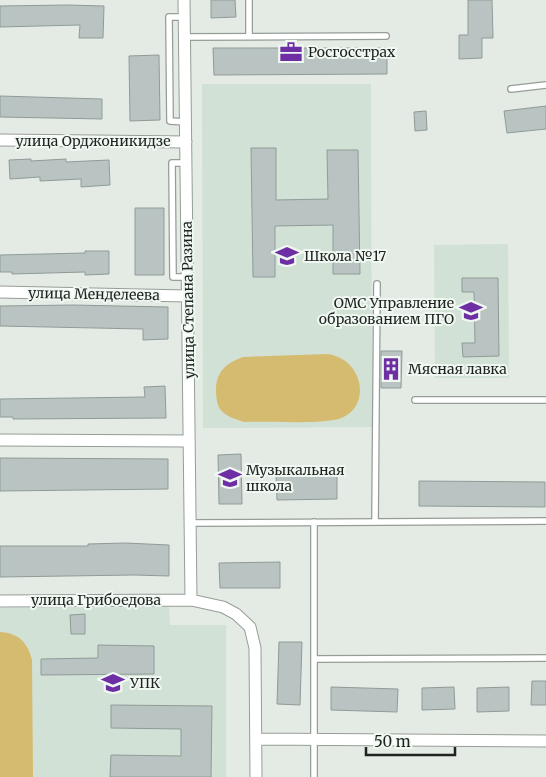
<svg xmlns="http://www.w3.org/2000/svg" width="546" height="777" font-family="Merriweather,serif">
<style>
.built{fill:#d2e1d5}
.green{fill:#d5bb6f}
.building{fill:#b9c4c2;stroke:#909b99}
.lines{fill:none;stroke-linecap:round;stroke-linejoin:round}
.lane-casing{stroke:#969d97;stroke-width:8}
.street-casing{stroke:#969d97;stroke-width:13}
.lane{stroke:#fff;stroke-width:5.5}
.street{stroke:#fff;stroke-width:11}
.labels{text-anchor:middle;dominant-baseline:central;stroke-width:4;stroke-linejoin:round;paint-order:stroke}
.poi-label{font-size:14px;fill:#1f2220;stroke:#f0f8f2;text-anchor:start}
.street-label{font-size:14px;fill:#1f2220;stroke:#f0f8f2}
</style>
<rect width="100%" height="100%" fill="#e3ebe4"/>
<path class="built" d="M202,84h169l1,343 -169,1z
M508,244l1,134h-74l-1,-133z
M169,607l1,18h56v152h-226v-169z"/>
<path class="green" d="M328,354c40,7 43,60 6,66 -25,4 -64,1 -90,2 -8,-3 -18,-5 -24,-13 -3,-4 -4,-13 -4,-19 0,-18 10,-27 27,-33z
M0,632c19,1 28,11 32,28l1,117h-33z"/>
<path class="building" d="M211,0h24l1,17 -25,1z
M468,0h24l1,38h-11v20l-23,1v-24h9z
M67,5l37,1 -1,32h-24l1,-13 -80,2v-21z
M213,48h174v26l-173,1z
M159,55l1,65 -30,1 -1,-65z
M0,96l102,3v20l-102,-2z
M546,106v23l-39,4 -3,-22z
M426,111l1,19 -12,1 -1,-19z
M251,148h25v52l52,-1 -1,-49h31l2,124h-27v-49l-58,1v51h-22z
M31,159v2l35,-2v3l43,-2 1,25 -29,2v-8l-41,2v-4l-30,2 -1,-19z
M135,208h29v67h-29z
M85,251h24v23l-24,1v-3l-73,2v-2h-12v-17l85,-2z
M462,278h36l1,78 -36,1 -1,-14h13l-1,-51h-12z
M73,305l95,2v32l-25,1v-11l-143,-3v-20z
M381,351h21l-1,37h-20z
M165,386l1,32 -153,1v-2h-13v-18l145,-2 -1,-10z
M241,454l1,50h-23l-1,-49z
M0,458l168,1v30l-168,2z
M337,473v26l-60,1 -1,-26z
M419,481l126,1v25l-126,-1z
M125,543l44,2v31l-35,-1 -134,2v-31h88v-2z
M280,562v26h-60l-1,-25z
M85,614v20h-14l-1,-19z
M279,642h23l-2,63 -23,-1z
M98,645l56,1v28l-113,1v-16l57,-1z
M532,681h14v24h-15z
M331,687l67,2 -1,23 -66,-2z
M454,687l1,22 -33,1v-22z
M509,687v24l-32,1v-24z
M111,705l101,1 -1,71h-101l1,-22 70,1v-27l-70,-1z"/>
<g class="lines">
<defs>
<path id="lane" d="M249,0v36
M184,17h-15l1,104 16,1
M185,37l201,-1
M511,89l35,-4
M186,163h-14l1,114h14
M415,400h131
M314,522v255
M375,522l2,-238
M190,523l356,-2
M314,659l232,-1"/>
<path id="street" d="M184,0l7,600
M0,140l186,2
M0,292l188,4
M0,440l189,1
M0,601l191,-1 32,7 13,7 14,13 5,21 1,129
M257,739l289,2"/>
</defs>
<use href="#lane" class="lane-casing"/>
<use href="#street" class="street-casing"/>
<use href="#lane" class="lane"/>
<use href="#street" class="street"/>
</g>
<defs>
<symbol id="office-bare" viewBox="-9 -9 18 18"><path d="M-6-3h4V-5.5h4V-3h4V5H-6ZM-1-4.5V-3h2v-1.5ZM-6 0V1H6V0Z" fill="#6f2fa4" stroke="#f0f8f2" stroke-width="2.5" paint-order="stroke"/></symbol>
<symbol id="school-bare" viewBox="-9 -9 18 18"><path d="M0-5L7-2L0 1L-7-2ZM-4 1L0 2.5L4 1V4Q0 6-4 4Z" fill="#6f2fa4" stroke="#f0f8f2" stroke-width="2.5" paint-order="stroke"/></symbol>
<symbol id="building-bare" viewBox="-9 -9 18 18"><path d="M-4-6H4V6H1V3H-1V6H-4ZM-2.5-4.3h1.7v1.8h-1.7ZM.8-4.3h1.7v1.8H.8ZM-2.5-1h1.7V.8h-1.7ZM.8-1h1.7V.8H.8Z" fill="#6f2fa4" stroke="#f0f8f2" stroke-width="2.5" paint-order="stroke"/></symbol>
</defs>
<g fill-rule="evenodd">
<use href="#office-bare" x="275" y="36" width="32" height="32"/>
<use href="#school-bare" x="271" y="240" width="32" height="32"/>
<use href="#school-bare" x="455" y="295" width="32" height="32"/>
<use href="#building-bare" x="375" y="353" width="32" height="32"/>
<use href="#school-bare" x="214" y="462" width="32" height="32"/>
<use href="#school-bare" x="97" y="667" width="32" height="32"/>
</g>
<g class="labels">
<g class="poi-label">
<text x="308" y="52">Росгосстрах</text>
<text x="304" y="256">Школа №17</text>
<text x="454" y="303" text-anchor="end">ОМС Управление<tspan x="454" dy="16">образованием ПГО</tspan></text>
<text x="408" y="369">Мясная лавка</text>
<text x="246" y="470">Музыкальная<tspan x="246" dy="16">школа</tspan></text>
<text x="130" y="683">УПК</text>
</g>
<g class="street-label">
<text x="93" y="141">улица Орджоникидзе</text>
<text transform="translate(94 294) rotate(1)">улица Менделеева</text>
<text transform="translate(188 300) rotate(-91)">улица Степана Разина</text>
<text x="96" y="600">улица Грибоедова</text>
</g>
</g>
<path d="M366 747v8h89v-8" fill="none" stroke="#1f2220" stroke-width="2.5"/>
<text x="374" y="747" font-size="15" fill="#1f2220" stroke="#f0f8f2" stroke-width="4" paint-order="stroke">50 m</text>
</svg>
